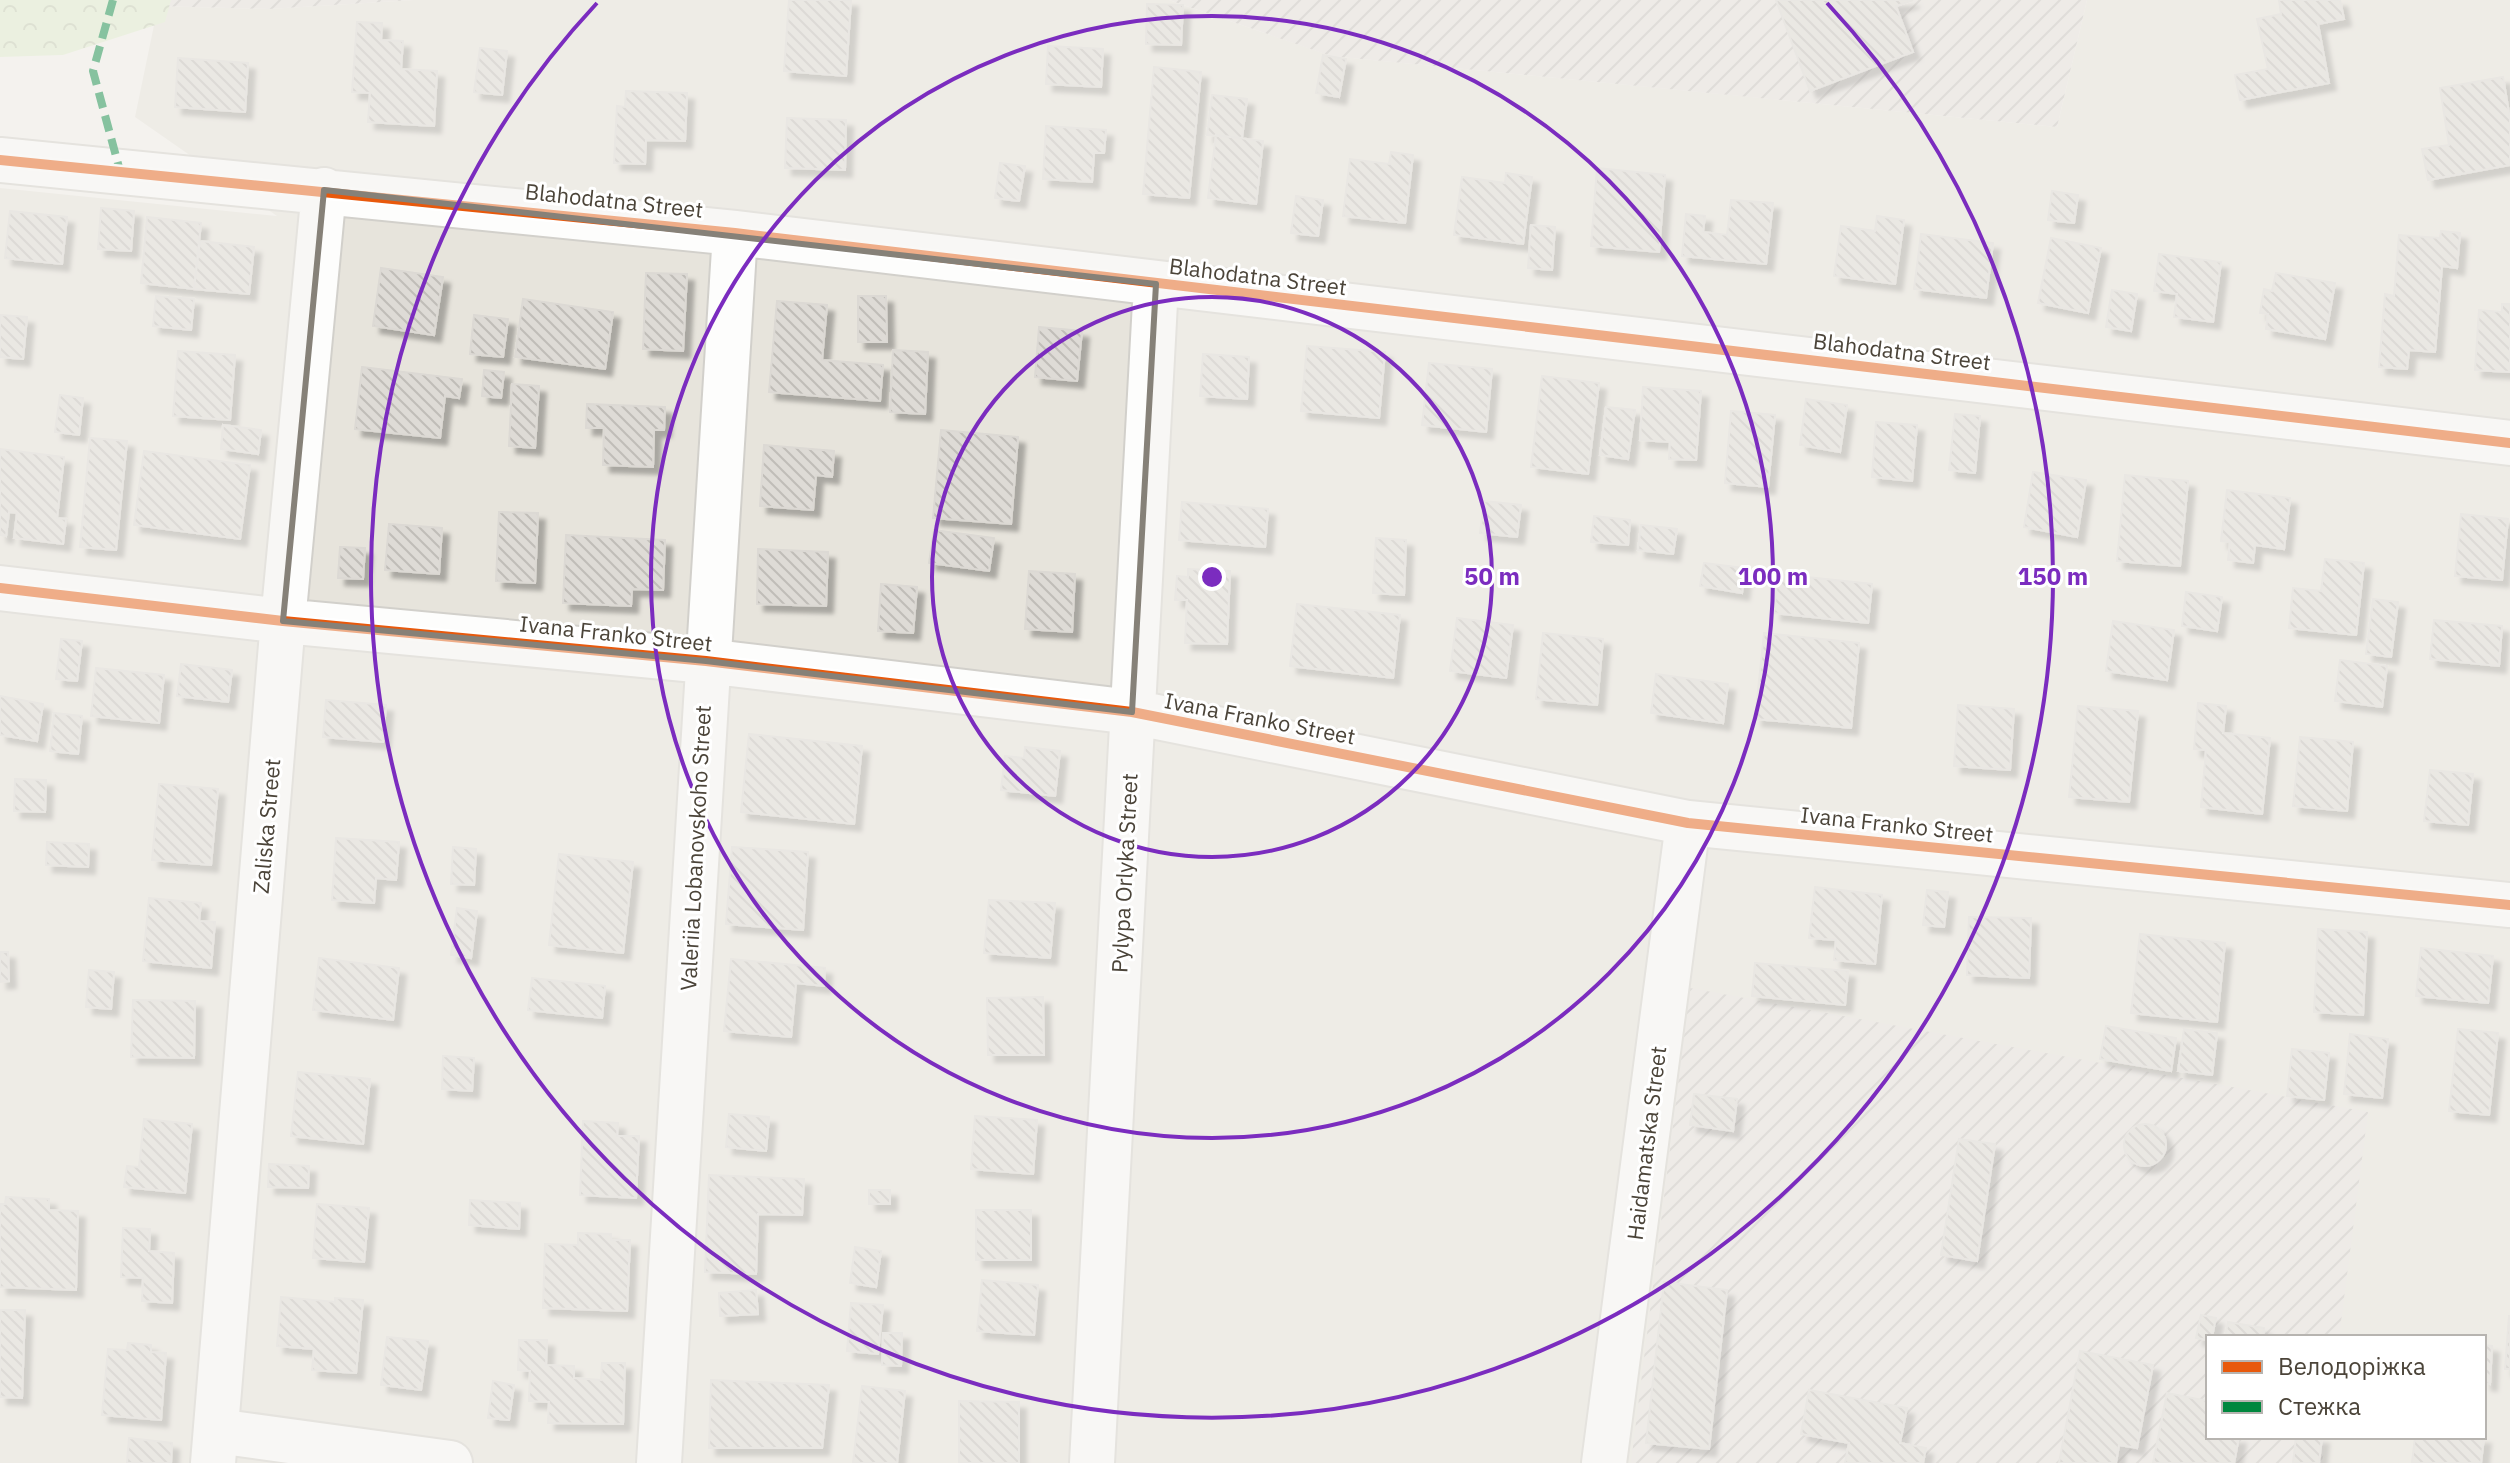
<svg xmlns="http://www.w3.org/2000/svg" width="2510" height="1463" font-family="'IBM Plex Sans',sans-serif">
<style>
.residential{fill:#e7e4dc;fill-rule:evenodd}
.industrial{fill:url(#industrial-furrows)}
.forest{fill:url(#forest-crowns)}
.building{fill:url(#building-back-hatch);stroke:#dcd9d4;stroke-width:2;filter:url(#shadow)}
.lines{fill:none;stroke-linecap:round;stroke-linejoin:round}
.minor-casing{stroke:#d2d0cb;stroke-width:48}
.minor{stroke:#fdfdfc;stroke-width:44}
.quiet{stroke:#00873e;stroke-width:8;stroke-dasharray:16 8;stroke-linecap:butt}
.cycleway-casing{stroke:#fff;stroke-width:15}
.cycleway{stroke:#e8590c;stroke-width:10}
.marked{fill:none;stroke:#868178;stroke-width:6;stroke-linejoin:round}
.ring{fill:none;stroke:#7b2cbf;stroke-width:4}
.labels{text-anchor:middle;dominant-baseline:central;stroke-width:6;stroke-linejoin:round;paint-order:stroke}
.street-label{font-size:22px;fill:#4b4439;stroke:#fff}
.centre{fill:#7b2cbf;stroke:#fff;stroke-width:4}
.ring-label{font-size:24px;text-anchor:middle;font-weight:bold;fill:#7b2cbf;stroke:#fff;stroke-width:6;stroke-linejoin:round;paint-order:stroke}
</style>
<defs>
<pattern id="industrial-furrows" width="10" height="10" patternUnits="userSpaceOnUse" patternTransform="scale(2)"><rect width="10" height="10" fill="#e6e2de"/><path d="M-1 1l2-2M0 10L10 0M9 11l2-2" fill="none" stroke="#c7c3bf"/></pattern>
<pattern id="forest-crowns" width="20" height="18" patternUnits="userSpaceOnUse" patternTransform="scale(2)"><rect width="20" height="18" fill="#e1eecf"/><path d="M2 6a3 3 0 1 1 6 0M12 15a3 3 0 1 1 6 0" fill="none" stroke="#c3cdb2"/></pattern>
<pattern id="building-back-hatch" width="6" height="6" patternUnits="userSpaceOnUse" patternTransform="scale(2)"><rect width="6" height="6" fill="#dedbd6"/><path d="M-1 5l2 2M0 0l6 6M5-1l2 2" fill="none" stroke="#c0bdb8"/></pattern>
<filter id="shadow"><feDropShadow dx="7" dy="7" stdDeviation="2" flood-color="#0004"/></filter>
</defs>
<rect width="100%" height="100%" fill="#f4f2ee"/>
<path class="residential" d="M413,0h756l163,56 725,71 30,-127h423v1463h-2510v-1275l277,28 -142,-99 23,-111 111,3zM2208,1337h276v100h-276z"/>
<path class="industrial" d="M160,0h253l-144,9 -111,-3z
M1169,0h918l-30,127 -726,-71z
M1690,988l678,124 -29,225h-131v100h118l-4,26h-691z"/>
<path class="forest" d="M0,0h171l-6,22 -102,33 -63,2z"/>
<path class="building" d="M789,0h62l-5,76 -62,-5z
M1776,0h137l-17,6 17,46 -103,39z
M2279,0h61l4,19 -26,5 11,59 -89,17 -5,-25 33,-6 -11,-50 24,-5z
M1147,4l36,1 -2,40 -35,-1z
M357,22l25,1 -1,17 22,1 -2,28 36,2 -3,55 -66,-4 2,-29 -18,-1z
M1048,46l55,3 -2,38 -55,-3z
M480,48l27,3 -5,44 -28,-3z
M1323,55l23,4 -7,38 -23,-4z
M178,58l70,5 -3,49 -70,-5z
M1154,67l47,5 -12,126 -46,-4z
M2503,77l7,42v46l-82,15 -6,-31 27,-4 -9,-57z
M626,91l61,2 -2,48 -39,-1 -1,24 -31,-1 3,-57 8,1z
M1212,95l35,4 -5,39 -35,-3z
M787,118l59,2 -1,50 -60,-2z
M1046,126l60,4 -2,23h-10l-2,29 -49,-3z
M1216,135l47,6 -7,63 -48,-6z
M1391,152l22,3 -8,68 -62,-7 7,-57 39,5z
M1000,163l25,3 -6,35 -24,-3z
M1597,168l68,7 -6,77 -68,-6z
M1506,173l26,4 -9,67 -69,-9 8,-58 43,6z
M2052,191l26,4 -4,28 -26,-3z
M1296,196l27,4 -5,36 -27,-3z
M1731,200l42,3 -7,61 -84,-8 4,-42 19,2 -2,16 24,3z
M101,208l33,3 -3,40 -33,-2z
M10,211l57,6 -5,47 -57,-6z
M1877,216l27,4 -9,64 -61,-8 7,-50 34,5z
M147,217l54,6 -7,66 -53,-6z
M1531,225l24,2 -3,43 -24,-2z
M2441,231l19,2 -3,35 -15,-2 -7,86 -26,-2 -2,19 -28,-2 6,-73 9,2 5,-61 41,3z
M1921,234l72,9 -7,55 -72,-9z
M2051,238l50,10 -13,65 -50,-10z
M200,241l54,6 -5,47 -55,-5z
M2159,254l62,8 -8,60 -39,-5 3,-23 -23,-3z
M381,268l62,9 -9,58 -61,-9z
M646,273l41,1 -4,77 -40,-2z
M2276,273l59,10 -10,56 -59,-10 2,-15 -8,-1 4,-24 8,2z
M2112,290l25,4 -6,37 -25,-4z
M156,296l38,3 -3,31 -38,-4z
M858,296h28l1,46h-29z
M523,299l90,13 -8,57 -90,-12z
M777,301l50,4 -5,55 61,5 -3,36 -111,-9z
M2502,304h8v68l-35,-2 4,-60 23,2z
M0,315l27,2 -4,42 -23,-2z
M474,315l34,4 -5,38 -33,-3z
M1039,327l43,4 -5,50 -42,-4z
M1307,346l78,6 -6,66 -78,-7z
M893,350l35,2 -3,62 -35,-2z
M178,351l57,4 -5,65 -57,-4z
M1203,354l46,3 -2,42 -47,-3z
M1429,363l63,6 -6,63 -64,-7z
M362,367l100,12 -3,19 -14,-2 -5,42 -85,-9z
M484,370l20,2 -3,26 -19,-2z
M1542,376l57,7 -11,91 -57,-7z
M512,384l27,2 -4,62 -26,-2z
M1643,387l58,4 -5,69 -27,-1 1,-17 -30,-2z
M60,395l23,3 -4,37 -24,-3z
M1806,399l41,6 -7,47 -40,-7z
M587,404l78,3 -1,23h-10l-1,37 -50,-2 1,-37h-18z
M1606,407l29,3 -7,49 -28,-4z
M1731,411l44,4 -7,72 -43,-4z
M1955,414l25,2 -5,57 -26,-3z
M1876,422l41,3 -5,56 -40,-4z
M223,425l38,5 -3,24 -37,-5z
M941,430l77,7 -7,87 -78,-6z
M90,438l37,3 -11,109 -36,-3z
M764,445l70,6 -2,26 -16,-2 -3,35 -53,-4z
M0,449l64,8 -7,61 9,1 -3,25 -49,-6 3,-25 -8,-1 -3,24 -6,-1z
M144,451l106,14 -10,74 -106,-14z
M2033,472l53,8 -9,57 -53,-10z
M2125,475l63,6 -8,85 -63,-5z
M2227,490l63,8 -6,51 -29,-4 -2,18 -25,-3 2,-18 -9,-1z
M1484,501l37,4 -4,32 -37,-4z
M1182,502l86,7 -3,38 -86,-7z
M499,512l39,1 -3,70 -39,-2z
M2461,514l47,5 -6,61 -47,-4z
M1594,516l36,4 -2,25 -37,-3z
M389,524l53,4 -3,46 -54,-4z
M1641,525l36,4 -4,25 -35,-4z
M934,530l60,8 -5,33 -60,-8z
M566,535l99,5 -2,50 -31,-1 -1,17 -68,-3z
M1376,538l30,2 -2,55 -31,-2z
M340,547l25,1 -2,31 -25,-1z
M758,549l70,3 -2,54 -69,-2z
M2325,559l39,4 -8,72 -67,-7 4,-40 28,3z
M1704,563l41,5 -3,25 -42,-7z
M1188,569l42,2 -3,73 -42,-1 2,-43h-12l2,-24 11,1z
M1029,571l46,3 -3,58 -47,-3z
M1778,574l94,10 -4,39 -94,-10z
M881,584l36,3 -4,46 -35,-2z
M2186,592l36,5 -5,34 -35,-5z
M2373,599l25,3 -7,55 -25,-3z
M1297,604l103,11 -7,63 -103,-12z
M1457,618l56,7 -7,53 -56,-7z
M2434,620l68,6 -3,40 -69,-7z
M2113,621l61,9 -7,50 -61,-9z
M1543,633l60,6 -6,66 -61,-6z
M1764,633l95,10 -8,85 -96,-9z
M61,639l21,2 -5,40 -21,-2z
M2340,660l47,6 -5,41 -47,-6z
M181,664l51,6 -4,32 -51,-6z
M96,668l68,7 -5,48 -68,-7z
M1656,674l72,10 -5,39 -72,-10z
M0,696l43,8 -6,37 -37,-6z
M326,700l60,5 -3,37 -60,-5z
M2198,703l28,3 -3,27 47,5 -8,76 -61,-7 5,-57 -12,-1z
M1958,705l56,4 -4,61 -56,-4z
M2078,706l60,5 -9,91 -60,-5z
M54,713l28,3 -4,38 -28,-3z
M749,734l113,12 -8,78 -113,-12z
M2300,737l53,5 -6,69 -54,-5z
M1025,747l35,4 -5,45 -54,-6 4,-34 19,2z
M2430,770l43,4 -5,51 -44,-4z
M15,779l31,1 -1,32 -31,-1z
M159,784l59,5 -7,76 -59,-5z
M336,838l63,4 -3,38 -20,-2 -2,25 -42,-3z
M47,842l42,2 -1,23 -42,-2z
M453,847l23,2 -2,36 -23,-1z
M732,847l76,5 -5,78 -77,-6z
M559,854l74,8 -10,91 -74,-8z
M1815,887l67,8 -7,69 -41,-4 2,-20 -27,-2z
M1927,890l21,2 -4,35 -21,-2z
M149,898l52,5 -2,18 16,1 -4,46 -68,-7z
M989,900l66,3 -5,55 -66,-5z
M457,908l20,3 -6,47 -20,-3z
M1969,917l62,1 -2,60 -62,-3z
M2318,929l49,3 -4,83 -49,-3z
M2140,934l85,9 -8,79 -86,-9z
M2421,948l72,8 -5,47 -72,-7z
M0,952h8l1,29 -9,1z
M319,958l80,10 -6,52 -80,-10z
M731,959l94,9 -1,18 -28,-3 -5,54 -67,-6z
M1755,963l93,8 -3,34 -93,-9z
M89,970l25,2 -3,37 -25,-2z
M532,978l73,8 -3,32 -74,-8z
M1043,997l1,58h-56l-1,-57z
M133,1000l62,1 -1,57 -63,-1z
M2106,1026l70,12 -5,33 -71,-12z
M2184,1029l33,4 -5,42 -34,-4z
M2458,1029l40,4 -9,82 -40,-4z
M2350,1034l38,5 -6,59 -38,-4z
M2292,1049l37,4 -5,47 -37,-4z
M443,1056l31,2 -2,33 -30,-2z
M298,1072l72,7 -7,65 -72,-8z
M1694,1094l43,5 -4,32 -43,-6z
M729,1114l40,3 -3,34 -40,-4z
M975,1116l62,4 -4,54 -62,-5z
M144,1119l48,5 -7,69 -61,-6 3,-21 12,1z
M583,1121l35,2 -1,13h22l-3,62 -56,-3z
M2124 1145a21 21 0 1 1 42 0a21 21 0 1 1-42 0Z
M1959,1139l36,5 -18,117 -36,-6z
M269,1164l40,2 -1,22 -40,-1z
M709,1175l95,4 -2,36 -44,-1 -2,60 -51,-2z
M869,1190h21v14h-21z
M6,1197l43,2v11l29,1 -2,79 -76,-3v-83h5z
M470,1200l50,3 -1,26 -50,-4z
M317,1204l52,4 -5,54 -51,-4z
M976,1210h55v50h-55z
M123,1228l27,1 -1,22 25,2 -2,50 -30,-2 1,-23 -22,-1z
M578,1233l33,1v6h19l-3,71 -84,-3 2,-64 33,1z
M855,1247l26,4 -5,36 -26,-4z
M982,1280l56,5 -4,50 -57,-4z
M1664,1282l63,8 -18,159 -63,-6z
M756,1290l2,24 -38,2 -1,-23z
M281,1297l54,5v-4l28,2 -7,73 -44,-3 2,-21 -37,-3z
M851,1303l32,2 -5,49 -31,-3z
M0,1310h25l-3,88 -22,-1z
M2201,1315l15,3 -4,19 -4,3 -12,-2z
M2509,1316h1v53h-5z
M2228,1322l36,6 -1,9h-38z
M883,1333h19l-1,33 -19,-1z
M387,1337l41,4 -7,49 -40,-5z
M519,1340h28l-1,25 28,1v12l27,2 1,-17h23l-2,61 -75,-1 1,-21 -20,-1 1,-30 -12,-1z
M128,1343l23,2v7l15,1 -5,67 -59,-5 6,-66 19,1z
M2484,1345l8,1 -2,38 -6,-1z
M2080,1351l73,14 -16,83 -18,-3 -3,18h-57z
M711,1380l118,5 -7,63h-113z
M493,1381l21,4 -5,35 -21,-2z
M862,1386l43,5 -8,72h-44z
M1809,1390l98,18 -7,35 26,5 -3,15h-78l4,-20 -48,-9z
M2167,1393l41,8v36h31l-5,26h-81z
M959,1401l60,1v61h-60z
M2296,1437h26l-3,26h-26z
M2415,1437h69l-3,26h-69z
M129,1438l43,5 -1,20h-44z"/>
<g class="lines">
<defs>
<path id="minor" d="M0,160l735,73 1775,210
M0,588l283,33 423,40 426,51 556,111 822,82
M217,1431l233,32
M213,1463l70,-842 41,-431
M659,1463l76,-1230
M1092,1463l64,-1179
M1604,1463l84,-640"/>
</defs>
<use href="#minor" class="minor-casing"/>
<use href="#minor" class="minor"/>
<path class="quiet" d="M113,0l-20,71 27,100"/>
<defs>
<path id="cycleway" d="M0,160l735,73 1775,210
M0,588l283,33 423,40 426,51 556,111 822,82"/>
</defs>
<use href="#cycleway" class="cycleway-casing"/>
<use href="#cycleway" class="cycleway"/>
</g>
<path d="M0 0H2510V1463H0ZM324,190l832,94 -24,428 -426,-51 -423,-40z" fill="#f4f2ee" fill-opacity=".55" fill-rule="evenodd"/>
<path class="marked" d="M324,190l832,94 -24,428 -426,-51 -423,-40z"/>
<g class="ring">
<circle cx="1212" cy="577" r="280"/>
<circle cx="1212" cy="577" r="561"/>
<path d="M1827 3A841 841 0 1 1 597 3"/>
</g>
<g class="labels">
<g class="street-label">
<text transform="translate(614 200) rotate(6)">Blahodatna Street</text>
<text transform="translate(1258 276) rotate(7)">Blahodatna Street</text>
<text transform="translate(1902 351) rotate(7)">Blahodatna Street</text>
<text transform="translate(616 633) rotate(6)">Ivana Franko Street</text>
<text transform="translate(1260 718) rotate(11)">Ivana Franko Street</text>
<text transform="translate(1897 824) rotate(6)">Ivana Franko Street</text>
<text transform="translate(266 826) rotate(-85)">Zaliska Street</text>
<text transform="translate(695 848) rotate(-87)">Valeriia Lobanovskoho Street</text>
<text transform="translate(1124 873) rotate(-87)">Pylypa Orlyka Street</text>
<text transform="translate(1646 1143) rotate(-83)">Haidamatska Street</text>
</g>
</g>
<circle cx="1212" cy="577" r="12" class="centre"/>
<g class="ring-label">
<text x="1492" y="585">50 m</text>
<text x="1773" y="585">100 m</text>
<text x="2053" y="585">150 m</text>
</g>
<rect x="2206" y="1335" width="280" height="104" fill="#ffffff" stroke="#b7b4b0" stroke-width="2"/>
<rect x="2222" y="1361" width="40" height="12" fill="#e8590c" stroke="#b7b4b0" stroke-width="2"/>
<text x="2278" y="1375" font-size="24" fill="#4b4439">Велодоріжка</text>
<rect x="2222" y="1401" width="40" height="12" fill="#00873e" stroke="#b7b4b0" stroke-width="2"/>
<text x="2278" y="1415" font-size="24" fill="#4b4439">Стежка</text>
</svg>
